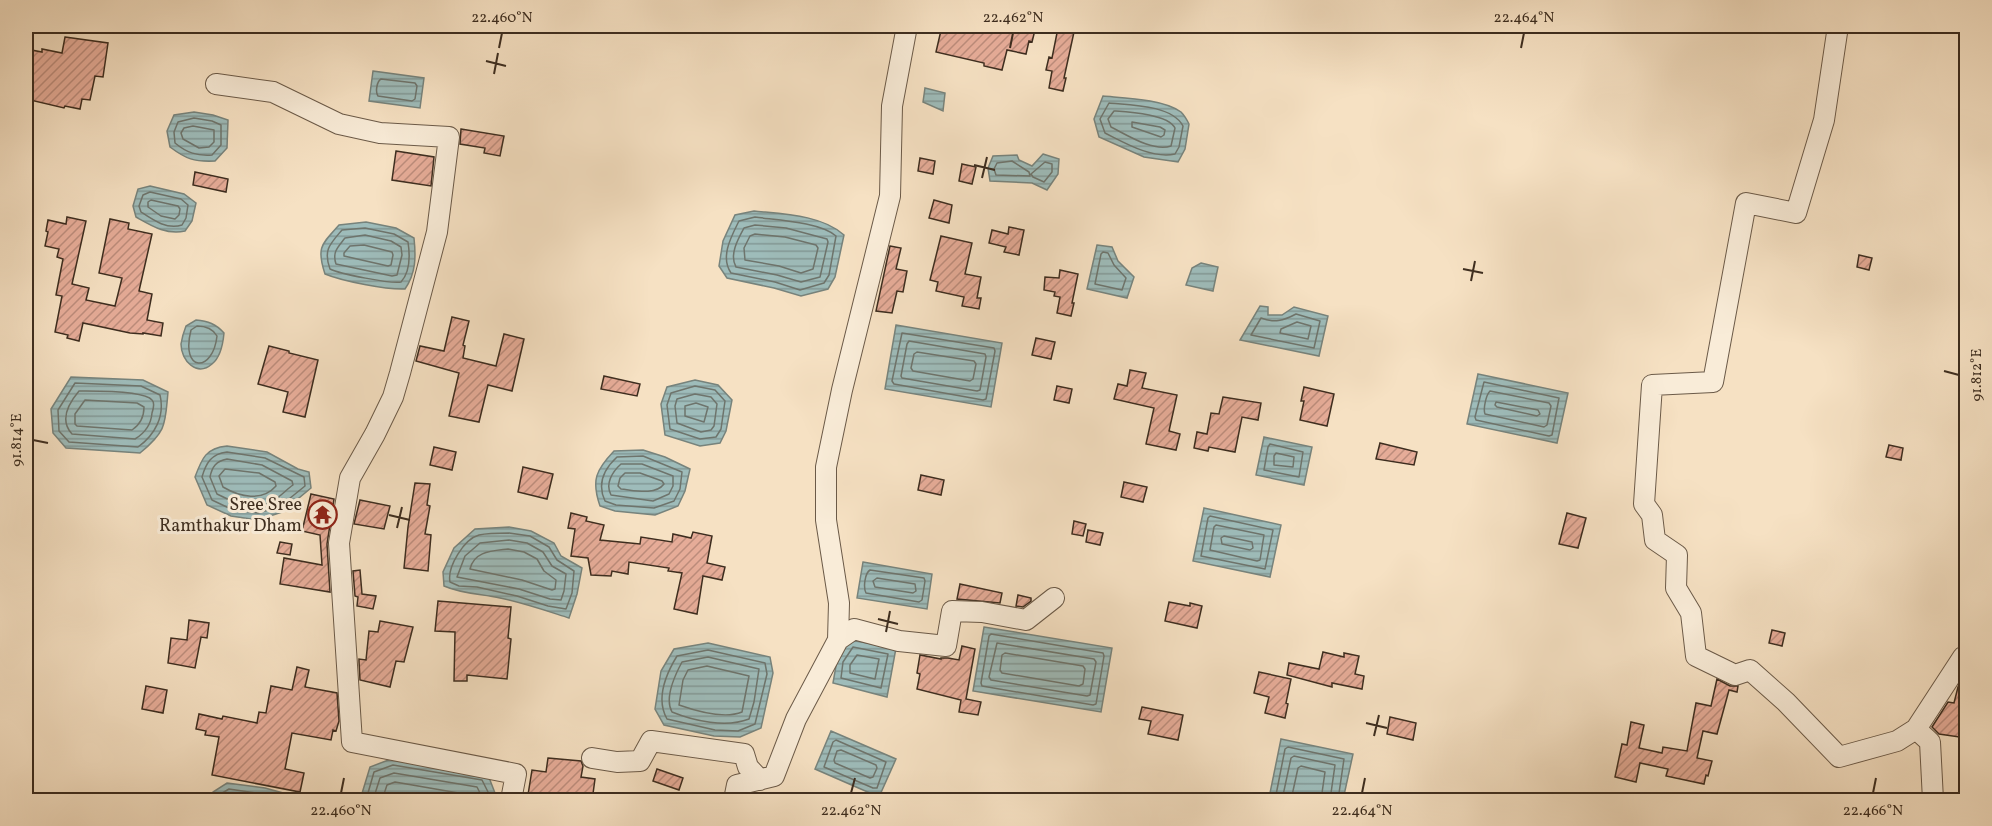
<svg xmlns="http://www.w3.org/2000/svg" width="1992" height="826" font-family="Vollkorn,serif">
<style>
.water{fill:url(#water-rules);stroke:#77837c;stroke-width:1.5}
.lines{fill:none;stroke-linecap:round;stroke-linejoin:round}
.shore{stroke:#6e746c;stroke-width:1.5}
.building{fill:url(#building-hatch);stroke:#3d2d1f;stroke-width:1.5}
.minor-casing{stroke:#6b5a48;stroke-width:22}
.minor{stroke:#f9ecd8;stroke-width:20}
.ticks{fill:none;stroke:#3d2d1f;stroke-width:2}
.labels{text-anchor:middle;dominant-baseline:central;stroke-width:6;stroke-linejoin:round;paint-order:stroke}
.poi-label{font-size:18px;fill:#3d2d1f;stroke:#f9ecd8;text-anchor:end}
.neatline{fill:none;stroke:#3d2d1f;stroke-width:2}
.ticks-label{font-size:15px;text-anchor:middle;fill:#3d2d1f}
</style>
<defs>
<pattern id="water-rules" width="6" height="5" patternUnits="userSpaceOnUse" patternTransform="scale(1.5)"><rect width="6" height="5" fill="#9ebcba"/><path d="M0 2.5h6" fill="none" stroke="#829997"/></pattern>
<pattern id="building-hatch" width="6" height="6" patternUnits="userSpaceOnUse" patternTransform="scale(1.5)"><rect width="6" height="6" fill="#e6ac98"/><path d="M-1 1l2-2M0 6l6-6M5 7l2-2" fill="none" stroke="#bc8c7b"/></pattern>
</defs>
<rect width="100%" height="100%" fill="#f6e1c3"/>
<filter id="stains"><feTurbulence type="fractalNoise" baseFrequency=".00333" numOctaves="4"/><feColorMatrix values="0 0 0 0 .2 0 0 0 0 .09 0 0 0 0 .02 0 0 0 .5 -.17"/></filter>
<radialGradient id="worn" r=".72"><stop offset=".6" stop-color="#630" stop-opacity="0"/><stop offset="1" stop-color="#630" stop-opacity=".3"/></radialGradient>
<path class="water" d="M373,71l51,7 -4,30 -51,-7z
M925,88l20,5 -2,18 -20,-9z
M1103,96c21,2 61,3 78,16 3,3 6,8 8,12l-4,25 -7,13 -34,-5 -45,-20 -5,-18z
M194,112l19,3 15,5 -1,28 -12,13c-21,1 -29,-2 -45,-14l-3,-16 7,-16z
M1043,154l16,5 -1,15 -11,16 -15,-7 -42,-2 -2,-13 5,-12 24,-1 2,5 13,6z
M150,186l34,8 12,9 -4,18 -7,10c-19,4 -33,-5 -49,-14l-3,-11 5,-17z
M754,211c29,3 68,4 90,24l-9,42 -7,12 -27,7 -27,-8 -47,-10 -8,-12 4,-25 12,-26z
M366,222l30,6 18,10c2,19 2,35 -9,51 -18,1 -63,-8 -80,-15 -9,-27 -3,-30 14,-49z
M1097,245l15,2 6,14 16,16 -7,21 -40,-9z
M1201,263l17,4 -5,24 -27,-6 6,-17z
M1260,306l8,1v8h14l12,-8 34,9 -9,40 -79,-16z
M196,320c12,1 20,4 28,13 -1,11 -3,24 -12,31 -15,13 -31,-3 -31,-20 1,-6 3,-13 5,-18z
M896,325l106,18 -11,64 -106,-18z
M1478,374l90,19 -11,50 -90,-19z
M71,377l72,3 25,12c-3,32 -1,39 -28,61l-74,-5 -13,-15 -2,-24z
M695,380l23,5 14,15 -6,31 -6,12 -20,3 -35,-11 -4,-31 6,-17z
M1264,437l48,10 -8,38 -48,-10z
M227,446l40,6 31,17 11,3 2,16 -29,24 -24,8 -27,-4 -24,-11 -12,-28c7,-19 11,-29 32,-31z
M643,450l22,7 25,12 -5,22 -7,15 -23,9 -40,-4 -15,-5c-9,-26 -4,-36 14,-55z
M1204,508l77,17 -11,52 -77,-16z
M509,527l22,4 23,12 7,13 21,12 -5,26 -8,24c-22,-7 -45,-15 -69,-20 -18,-4 -38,-4 -56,-12l-1,-14 11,-24 21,-19z
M863,562l69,12 -5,35 -70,-11z
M984,627l128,21 -11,64 -128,-21z
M850,640l46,8 -9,49 -54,-14 4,-23z
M708,643l62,14 3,16 -12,55 -21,9 -26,-1 -50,-11 -9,-16 6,-38 13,-22z
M831,731l65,28 -17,38 -64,-28z
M1281,739l72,15 -10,46h-63l-11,-2z
M391,759l97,16 7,18 -1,7h-134l10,-33z
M227,783l38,5 29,8 2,4h-85l2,-8z"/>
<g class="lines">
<path class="shore" d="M381,79l34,4 2,3 -2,13 -3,2 -34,-5c-3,-4 -1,-15 3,-17z
M1109,103c21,2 63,2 74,23l-4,21 -4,7c-23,5 -50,-11 -70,-21l-5,-14z
M1114,111c15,1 54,3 61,17l-4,18c-18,6 -44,-11 -60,-19l-3,-8z
M194,118l18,3 9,4v20l-9,10c-15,1 -25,-2 -37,-12l-1,-11 4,-10z
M1132,122l28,5 5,3 -1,5 -3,2 -29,-10z
M193,126l21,4v12l-5,5 -10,1 -16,-9 -2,-6 3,-5z
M1012,161l17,11 1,4 -34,-1 -2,-6 3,-6z
M1045,162l7,2v8l-8,10 -11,-5 -2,-3z
M150,192l31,7 7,6 -2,13 -4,7c-15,5 -29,-5 -41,-13l-2,-6 4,-11z
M151,200l27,6 2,3 -1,6 -4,4 -14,-3 -13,-9v-5z
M755,217c21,3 65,5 81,19l-7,39 -5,8 -24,7 -25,-8 -44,-9c-11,-16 0,-36 8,-52z
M755,225l31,3 41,11 1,3 -8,35 -19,5 -24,-7 -41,-8c-7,-12 2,-28 8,-39z
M365,228l29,6 14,8c2,13 2,30 -7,40 -10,2 -61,-8 -71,-13 -7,-19 0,-25 12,-39z
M755,234l30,3 31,8 2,3 -5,21 -12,4 -22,-7 -34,-6 -1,-12 6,-12z
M365,235l26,6 10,6 1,8 -5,20 -5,1 -56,-12c-4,-12 2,-17 9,-26z
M364,245l28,7 1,3 -2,10 -3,1 -44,-10v-3l6,-7z
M1103,252l5,1 6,12 12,13 -4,12 -27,-6 6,-30z
M1296,314l24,7 -6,27 -63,-13 10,-17c13,5 22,3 35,-4z
M1297,322l14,4 -3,13 -28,-6 1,-4z
M197,326c8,0 16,3 20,10 -4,37 -37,37 -26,-6z
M902,333l92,15 1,3 -9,48 -3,1 -89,-16 -2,-3z
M909,341l76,13 1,3 -6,33 -3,1 -75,-13 -1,-2 6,-32z
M917,352l57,9 2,3 -3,15 -3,2 -57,-10 -2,-3 3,-14z
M1484,382l75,16 -7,37 -3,1 -73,-16 -1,-3z
M75,383l66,3 19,9c5,21 -5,40 -22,52l-69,-5 -10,-11 -1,-21z
M695,386l20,4 10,11 -4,28 -5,8 -16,2 -30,-10 -3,-24 4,-12z
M79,391c13,0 65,-1 73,9 3,3 1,10 0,13 -1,12 -7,20 -17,26l-63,-5c-13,-14 -4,-30 7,-43z
M1490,391l59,12 2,3 -4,19 -3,2 -59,-13c-2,-5 1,-19 5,-23z
M695,394l16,3 6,7 -3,22 -3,4 -10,2 -24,-9 -2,-17 2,-7z
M85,400l52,3 7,4c0,10 -3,17 -12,23l-55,-4 -2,-2v-10z
M1496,402l42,8 2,4 -3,2 -40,-9 -2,-2z
M696,403l12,4 -4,15 -19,-6v-10z
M1270,444l33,8 -4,25 -35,-7 4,-23z
M227,452l38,6 39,19 1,9 -26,21 -21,6 -25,-3 -21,-10 -10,-23c4,-14 9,-23 25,-25z
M1276,453l18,4 -1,10 -19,-2v-9z
M643,456l39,16 -2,17 -6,12 -20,7 -38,-3 -11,-4c-8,-17 -1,-32 12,-44z
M227,459l35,6 30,16 1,4c-6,4 -12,11 -19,15 -17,12 -40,3 -57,-6l-7,-17c2,-10 6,-16 17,-18z
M621,464h21l31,12v10l-4,8 -16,7 -42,-6c-6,-11 1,-23 10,-31z
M225,469l34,4 16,9 1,4c-14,16 -36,11 -53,1l-4,-11z
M625,473h15l22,8 2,3c-9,12 -31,6 -43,5l-3,-3 2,-8z
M1210,516l63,14 -8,39 -64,-13 7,-38z
M1216,525l48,10 -4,25 -3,1 -47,-11 4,-23z
M509,533l21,3 19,11 8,13 17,11 -2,22 -6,16 -18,-3 -31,-10 -40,-9 -18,-1 -9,-4c-3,-15 14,-43 29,-47 9,-2 21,-2 30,-2z
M1224,536l28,6 1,6 -3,2 -28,-6 -1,-6z
M509,540l18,3 16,9 9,14 14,8 -2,17 -3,9 -11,-1 -31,-10 -62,-12 8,-21 15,-13z
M508,549l16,3 13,7 7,12 12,9 -1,9 -3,1 -30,-10 -52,-11c4,-18 22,-18 38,-20z
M870,570l54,8 1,3 -3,19 -3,2 -53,-9c-3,-6 -1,-20 4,-23z
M877,578l38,6 1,7 -3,2 -38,-6 -2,-6z
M991,634l112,19 1,3 -8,48 -3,1 -111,-19 -1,-3 8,-47z
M997,643l97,16 2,3 -6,33 -3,1 -96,-16 -2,-3z
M853,647l35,7 -7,34 -40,-10 2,-16z
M708,650l57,13 2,11 -12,50 -17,7 -23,-1 -48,-11c-12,-21 -1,-45 10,-63z
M1005,653l78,13 2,3 -2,15 -4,2 -77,-13 -2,-3 2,-15z
M857,655l22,4 -4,20 -25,-6v-8z
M708,657l51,12 -5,33 -5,17c-23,9 -55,2 -77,-7 -8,-14 3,-37 10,-50z
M707,666l42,10 -7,36c-17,7 -46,-1 -63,-7l4,-25 5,-10z
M836,740l50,22 -9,26h-4l-49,-21 9,-25z
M841,750l35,15 1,3 -4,9 -3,1 -35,-15 -1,-3 3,-9z
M217,800l2,-5 10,-6 34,5 26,6
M366,800l8,-28 19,-7 89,15 7,14v6
M373,800l7,-22 14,-5 83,14 4,8v5
M382,800l5,-15 8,-3 75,13 2,5
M1275,800l10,-51 3,-2 56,12 -6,41
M1282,800l9,-42 3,-2 41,9 -5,35
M1291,800l7,-32 3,-2 24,6 -4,28"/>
</g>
<path class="building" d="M942,26h94l-4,16 -3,-1 -3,13 -19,-4 -5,20 -18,-4v-3l-48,-11z
M1058,28l16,4 -10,46h2l-3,13 -14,-3 3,-17 -6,-1 3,-13 3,1z
M65,37l43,6 -5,34 -8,-1 -5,24 -8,-1 -2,10 -15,-3 -1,2 -38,-9 6,-31 -6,-1v-18l16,3v-3l20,4z
M461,129l43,7 -4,20 -16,-3 1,-5 -25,-4z
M396,151l38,6 -3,29 -39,-6z
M920,158l15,3 -2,13 -15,-3z
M962,164l14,3 -4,17 -13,-3z
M195,172l33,7 -2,13 -33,-7z
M934,200l18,5 -3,18 -20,-5z
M67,217l19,4 -14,63 17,4 -3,12 29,6 7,-28 -23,-5 11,-54 19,4 -1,6 24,5 -13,57 13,3 -5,26 16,3 -2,13 -18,-3v1l-13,-1 -47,-10 -4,18 -12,-3 1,-3 -13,-3 7,-36 -6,-1 7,-36 -6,-2 2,-8 -14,-3 3,-14 -2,-1 2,-11 18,4z
M1009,227l15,3 -5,25 -15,-3 2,-5 -17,-4 3,-13 16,4z
M941,236l31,7 -7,31 16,3 -4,21h4l-2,11 -17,-3 2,-9 -28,-6 2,-9 -8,-2z
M890,246l11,2 -5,21 11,2 -4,21 -6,-1 -5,22 -16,-2z
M1859,255l13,3 -3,12 -12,-3z
M1060,270l18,4 -6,29h2l-3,13 -14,-3 3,-16 -6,-1 1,-4 -11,-2 1,-13 14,1z
M452,317l17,4 -6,24 2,1 -2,12 33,8 8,-32 20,5 -12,52 -24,-6 -9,37 -30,-6 10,-43 -43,-12 4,-15 24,5z
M1036,338l19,4 -4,17 -19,-4z
M269,346l20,5v2l29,7 -13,57 -22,-5 5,-20 -30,-8z
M1130,370l16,3 -4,15 35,7 -8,36 11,3 -4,16 -30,-6 8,-36 -40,-9 4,-15 9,2z
M604,376l36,8 -3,12 -36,-7z
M1057,386l15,3 -3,14 -15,-3z
M1304,387l30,7 -7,32 -27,-6 4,-19h-3z
M1223,397l38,6 -3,17 -16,-3 -7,35 -26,-5 -1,4 -14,-3 3,-16 10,2 4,-21 8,1z
M1380,443l37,9 -3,13 -38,-6z
M1889,445l14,3 -2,12 -15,-3z
M434,447l22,5 -4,18 -22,-5z
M523,467l30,7 -6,25 -29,-7z
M921,475l23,5 -3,15 -23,-5z
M1124,482l23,5 -4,15 -22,-5z
M415,483l15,1 -3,21 3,1 -5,28 6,1 -3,36 -24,-3 4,-41z
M311,494l23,5 -7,45 3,48 -50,-8 4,-26 38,7 -2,-30 -18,-4z
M360,500l30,6 -6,23 -30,-5z
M571,513l16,4 -1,4 18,4 -4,15 40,4 1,-7 31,5 1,-8 18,4 2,-6 19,4 -5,27 18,4 -3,13 -19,-4 -6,38 -23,-5 8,-36 -14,-2 1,-3 -40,-6 -1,12 -16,-3 -1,5 -20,-1 -3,-17 -17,-2 4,-27 -7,-1z
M1567,513l19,5 -8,30 -19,-4z
M1074,521l12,3 -3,12 -11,-2z
M1088,530l15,3 -3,12 -14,-3z
M280,542l12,2 -2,11 -13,-2z
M360,570l2,24 14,2 -3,13 -16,-3 1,-9 -3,-1 -2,-25z
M960,584l42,9 -2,10 -43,-4z
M1018,595l13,3v3l-8,6 -7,-1z
M438,601l73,6 -3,31 3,1 -4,40 -40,-4v6h-13l1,-49 -20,-1z
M1169,602l21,4v-3l12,3 -5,22 -32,-7z
M189,620l20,3 -2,15 -6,-1 -6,31 -27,-5 3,-25 16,2z
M380,621l33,6 -9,35 -8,-1 -6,26 -30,-7 -1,-19v-2l7,1 3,-29 9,1z
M1772,630l13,3 -3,13 -13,-3z
M962,646l13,3 -9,50 15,3 -3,13 -19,-3 2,-12 -44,-11 3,-15 -3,-1 3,-18 21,4v-1h7l11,2z
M1323,652l21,5v-4l15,3 -4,18 9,2 -2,13 -30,-6v4l-45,-12 2,-12 30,6z
M297,667l12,3 -4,17 32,6 2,28 -3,10 -3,-1 -2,10 -39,-7 -7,36 19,4 -4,19 -88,-17 7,-38 -14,-2 1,-4 -10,-2 3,-15 23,5 1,-3 34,7 2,-11 7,1 5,-27 21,4z
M1259,672l32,7 -5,24 2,1 -3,14 -20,-5 4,-16 -15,-4z
M1966,674v29l-4,21h4v14l-27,-4 -7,-7 16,-25 6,1 4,-16z
M1717,679l13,7h8l-1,6 -8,-2 -12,44 -14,-3 -6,27 15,3 -4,15 -2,-1 -2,9 -38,-8 2,-7 -28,-6 -4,19 -21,-5 7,-33 5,1 4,-23 13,3 -5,23 23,5 1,-6 24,4 9,-48 15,3z
M146,686l21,4 -4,23 -21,-4z
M1142,707l41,8 -5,25 -30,-6 3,-13 -12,-2z
M1390,717l26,6 -3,17 -26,-6z
M548,758l33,3 2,5 -2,11 14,2 -3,22h-65l5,-31 14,2z
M657,769l26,9 -4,12 -26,-9z"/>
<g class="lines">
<defs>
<path id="minor" d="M1838,26l-14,94 -28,93 -50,-10 -33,179 -61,3 -8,119 8,11 3,25 22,15 -1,33 15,25 5,43 39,19 15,-5 36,32 53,55 58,-16 19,-12 47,-72 3,1
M216,84l57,8 66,32 41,9 69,4 -12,95 -37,141 -7,24 -18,37 -25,44 -11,65 13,199 164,32 -5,26
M838,640l16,-11 45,12 47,5 6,-35 30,1 44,8 28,-22
M1916,729l14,13 3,58
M592,758l25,4 23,-1 11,-20 93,13 4,13 12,13
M734,800l3,-15 37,-9 22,-57 42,-79 1,-37 -13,-83v-53l16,-77 48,-194 2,-90 15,-80"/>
</defs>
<use href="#minor" class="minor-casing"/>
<use href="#minor" class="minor"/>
</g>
<path class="ticks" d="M499,48l3,-15M1010,48l3,-15M1521,48l3,-15M486,61l20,5M494,74l4,-21M974,165l21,5M982,178l5,-21M1463,269l20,4M1471,281l4,-20M1944,371l15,4M33,440l15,3M389,515l21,5M397,528l5,-21M878,619l20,5M886,632l4,-21M1366,723l21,5M1374,736l5,-21M341,793l3,-15M851,793l4,-15M1362,793l3,-15M1873,793l3,-15"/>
<defs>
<symbol id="temple-ring" viewBox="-11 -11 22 22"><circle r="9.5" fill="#f9ecd8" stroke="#8f2418" stroke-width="1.5"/><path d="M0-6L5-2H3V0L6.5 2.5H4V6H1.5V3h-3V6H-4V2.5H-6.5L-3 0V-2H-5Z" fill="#8f2418"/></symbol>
</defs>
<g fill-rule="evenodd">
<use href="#temple-ring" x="306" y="498" width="33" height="33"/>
</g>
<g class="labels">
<g class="poi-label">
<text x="302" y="505">Sree Sree<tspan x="302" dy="21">Ramthakur Dham</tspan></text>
</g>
</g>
<rect width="1992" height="826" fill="none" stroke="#f6e1c3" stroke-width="66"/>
<rect x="33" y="33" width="1926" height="760" class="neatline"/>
<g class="ticks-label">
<text x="502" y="22">22.460°N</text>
<text x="1013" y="22">22.462°N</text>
<text x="1524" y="22">22.464°N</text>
<text transform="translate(1976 375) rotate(-90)" y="5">91.812°E</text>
<text transform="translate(16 440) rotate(-90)" y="5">91.814°E</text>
<text x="341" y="815">22.460°N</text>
<text x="851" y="815">22.462°N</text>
<text x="1362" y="815">22.464°N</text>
<text x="1873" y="815">22.466°N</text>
</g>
<rect width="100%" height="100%" filter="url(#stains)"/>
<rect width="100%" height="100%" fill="url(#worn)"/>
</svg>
